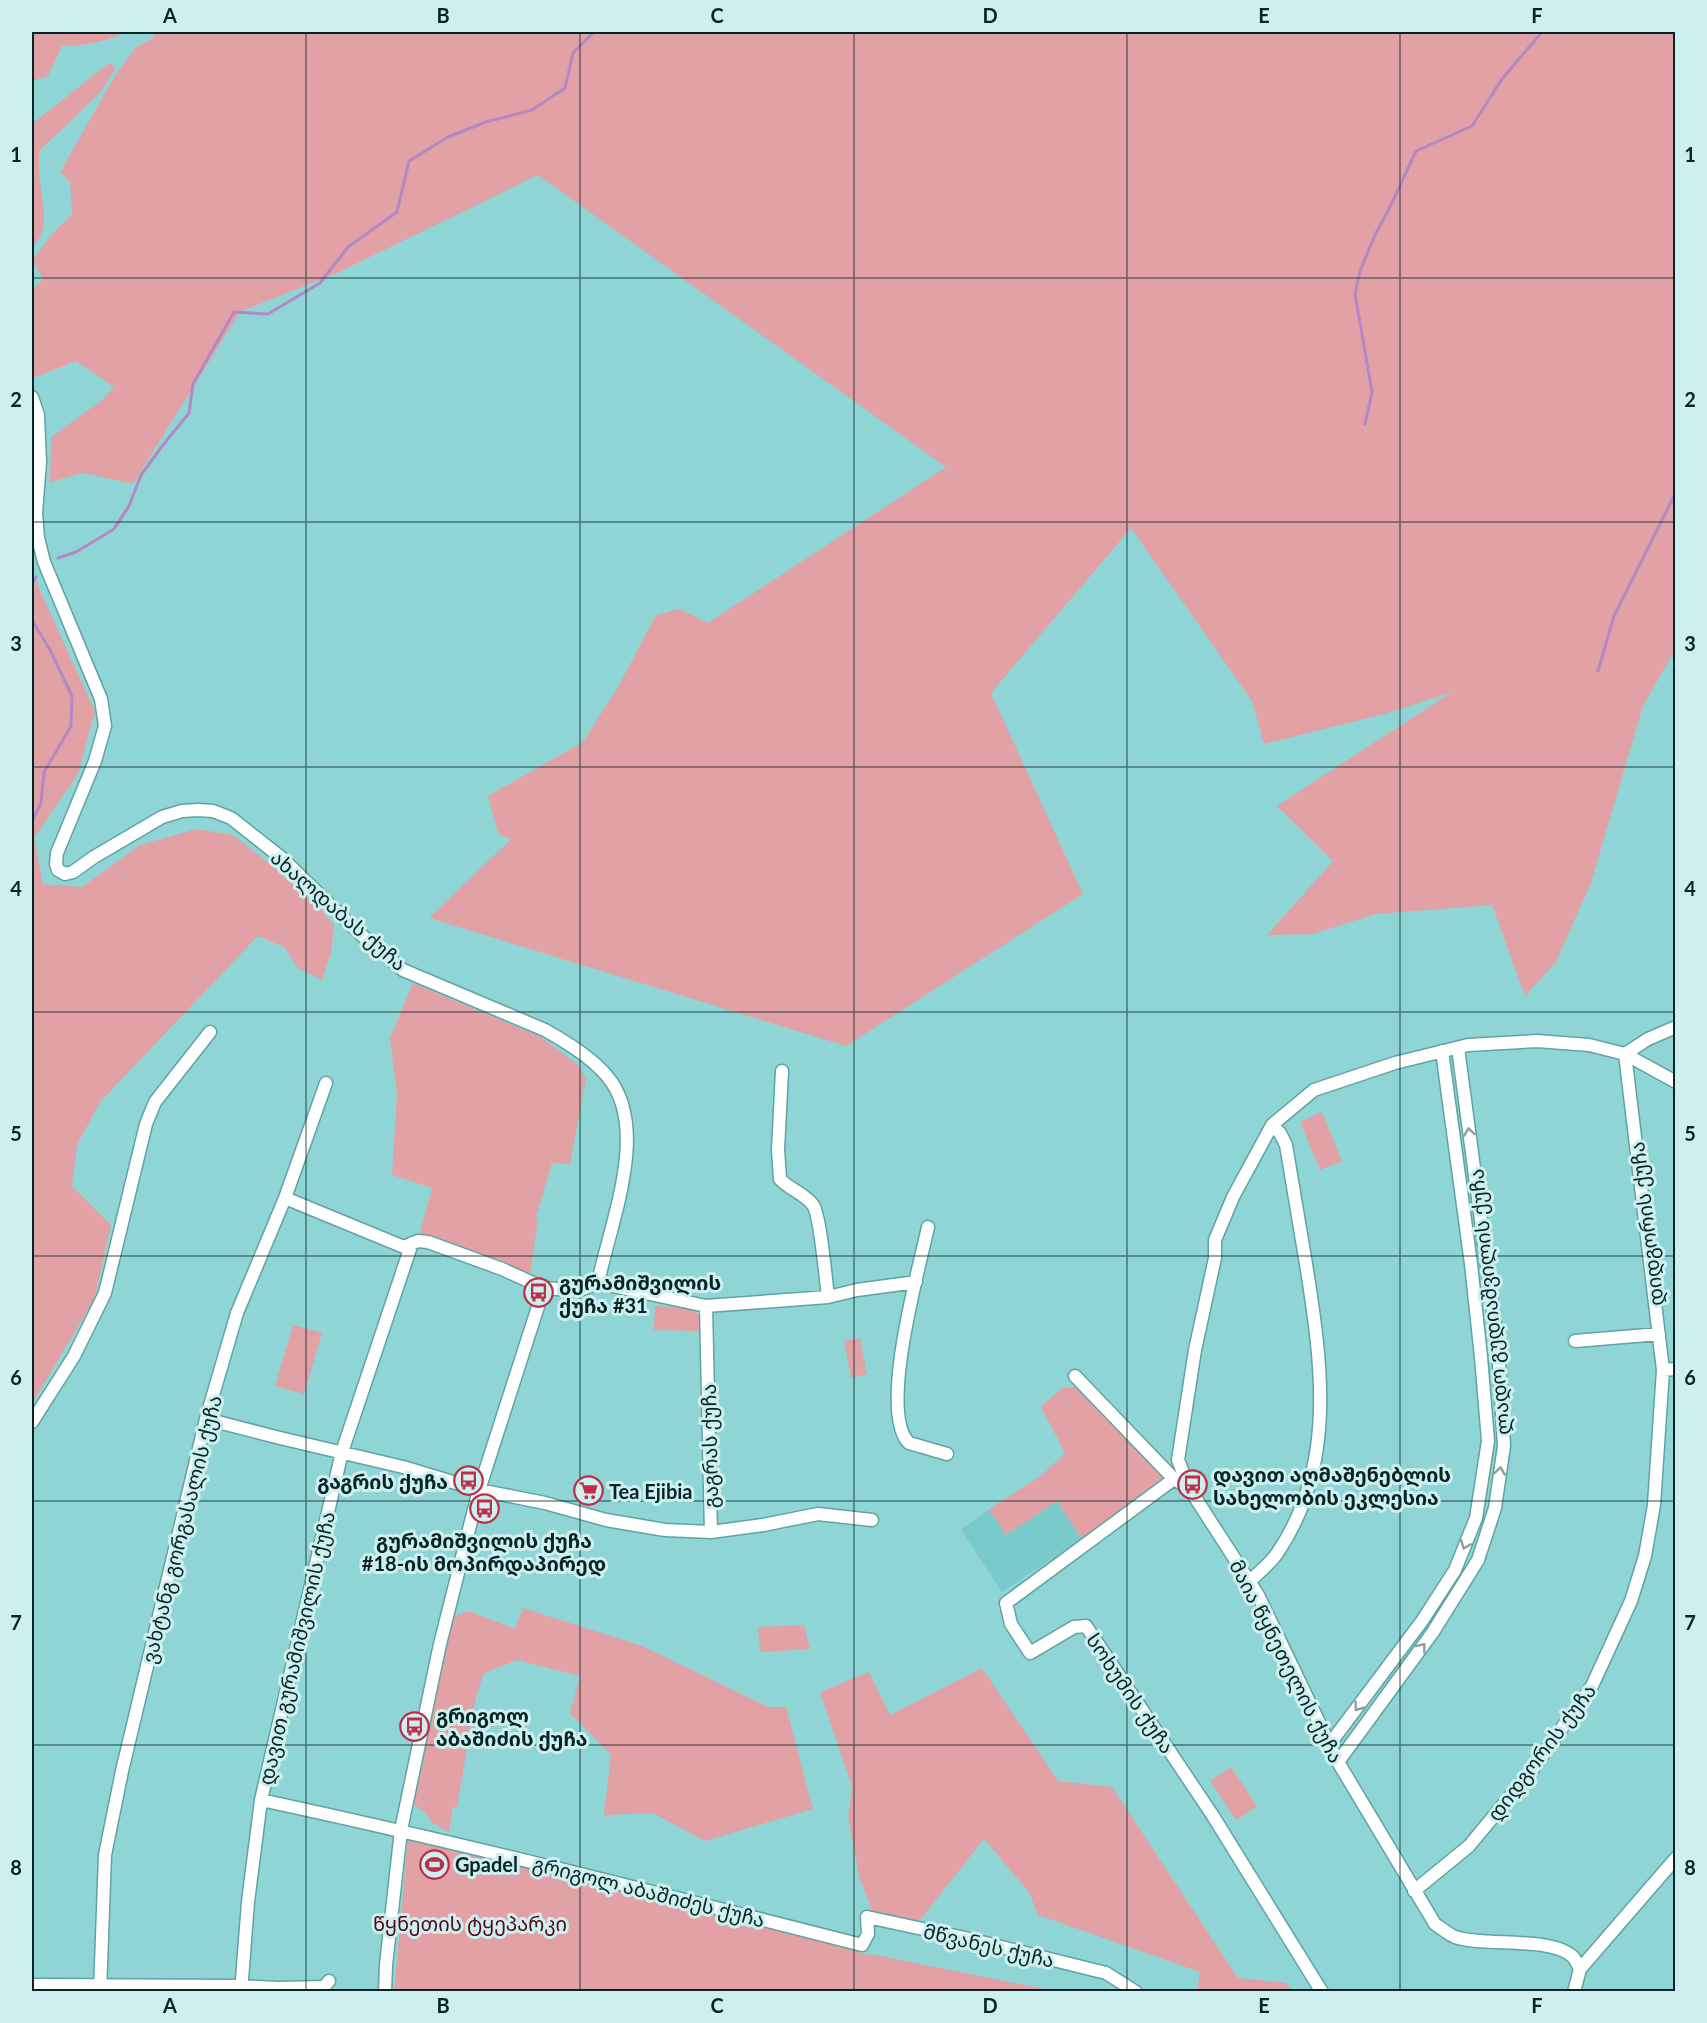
<svg xmlns="http://www.w3.org/2000/svg" width="1707" height="2023" font-family="Lato,'Noto Sans Georgian',sans-serif">
<style>
.built{fill:#7acacb}
.green{fill:#e2a1a4}
.lines{fill:none;stroke-linecap:round;stroke-linejoin:round}
.stream{stroke:#b389c4;stroke-width:3}
.minor-casing{stroke:#5fa3a3;stroke-width:15}
.minor{stroke:#fff;stroke-width:12}
.oneway{stroke:#8f9d9d}
.grid{fill:none;stroke:#072525;stroke-width:1.5;stroke-opacity:0.55}
.labels{text-anchor:middle;dominant-baseline:central;stroke-width:6;stroke-linejoin:round;paint-order:stroke}
.street-label{font-size:20px;fill:#072525;stroke:#ceefef}
.poi-label{font-size:20px;font-weight:bold;fill:#072525;stroke:#ceefef;text-anchor:start}
.park-label{font-size:20px;fill:#500918;stroke:#ceefef}
.neatline{fill:none;stroke:#072525;stroke-width:2}
.grid-label{font-size:20px;text-anchor:middle;font-weight:bold;fill:#072525}
</style>
<rect width="100%" height="100%" fill="#90d5d5"/>
<path class="built" d="M1057,1501l25,38 -80,53 -41,-62 28,-21 17,25z"/>
<path class="green" d="M32,32h94c-20,10 -42,14 -64,14l-14,30 -16,5z
M157,32h1518v618l-32,56 -52,177 -35,79 -31,34 -33,-91 -116,9 -63,20 -46,1 66,-74 -56,-55 175,-114 -64,21 -124,31 -12,-43 -121,-173 -140,165 92,201 -237,152 -417,-128 82,-79 -13,-5 -10,-38 95,-54 35,-55 38,-72 23,-6 29,14 238,-156 -408,-292 -199,97 -99,40 -107,172 -50,-11 -33,9 1,-45 50,-36 13,-14 -38,-26 -43,17 -1,-3v-85l11,-11 -11,-19 21,-27 19,-18 -2,-33 -10,-10 56,-98 19,-26 18,-10z
M109,63l7,4 -15,25 -62,59c0,12 0,25 2,38 2,20 9,43 -9,57v-122z
M32,573l63,138 -17,63 -44,64 9,46 39,3 58,-42 56,-16 37,6 37,29 52,47 12,14 -3,28 -9,27 -24,-12 -14,-21 -26,-11 -158,166 -23,43 -5,41 39,39 -16,73 -63,106z
M413,983l128,54 36,27 9,14 -16,86 -18,-1 -16,54 2,2 -8,57 -111,-40 13,-48 -40,-13 5,-80 -7,-57z
M1322,1112l20,49 -22,9 -20,-48z
M655,1306l38,2 7,9 -1,14 -45,-1z
M293,1325l29,8 -18,61 -29,-8z
M860,1338l7,36 -16,4 -7,-37z
M1078,1387l86,93 -82,59 -25,-38 -51,34 -17,-26 52,-33 24,-23 -24,-46 21,-19z
M523,1608l119,38 126,61h18l27,102 -108,32 -52,-28 -49,2 7,-60 -41,-42 10,-37 -63,-16 -33,13 -8,24 -19,110h-4l-4,25 -17,-9 -6,-10 -13,-9 38,-187 18,-6 46,18z
M804,1625l6,24 -50,3 -2,-25z
M982,1668l76,113 54,6 126,191 48,5 6,8h-95l3,-19 -162,-57 -9,-23 -45,-53 -64,81 -46,-5 -14,-35 -12,-63 4,-31 -32,-94 49,-20 21,43z
M1231,1767l26,39 -21,14 -26,-39z
M408,1838l436,106 18,10 14,1 178,36 -660,1z"/>
<g class="lines">
<path class="stream" d="M1365,424l7,-32 -17,-98 5,-23 15,-36 15,-28 26,-56 56,-25 30,-47 40,-47
M58,558l18,-6 38,-23 15,-23 12,-31 22,-30 26,-32 4,-29 41,-72 34,2 52,-31 28,-36 49,-35 12,-51 39,-24 38,-15 46,-12 33,-22 8,-35 21,-21
M32,584l4,-7
M32,620l18,30 22,46 -1,30 -27,46 -3,31 -9,18
M1598,671l16,-55 62,-124"/>
<defs>
<path id="minor" d="M32,397l6,18 2,47 -4,51 2,25 6,24 57,137 4,27 -10,35 -38,92 -1,11 2,6 7,4 8,-2 21,-15 68,-40 20,-6 16,-1 15,1 18,7 52,41 75,73 45,38 142,60c21,12 46,27 62,46 44,52 3,147 -9,207
M782,1071l-4,79 2,29c9,10 25,15 33,26 7,9 13,76 15,92
M285,1198l119,49 14,-6 10,1 74,27 42,19 27,2 12,-1 15,-6
M928,1227c-9,42 -50,186 -19,216l38,11
M598,1283l108,23 122,-9 29,-7 59,-8
M1575,1341l84,-7
M1663,1370l13,-1
M1075,1376l99,103
M206,1419l74,19 123,29 76,23 66,13 61,17 59,10 46,2 -5,-226
M32,1422l42,-66 31,-63 41,-169 9,-22 55,-70
M1189,1488l-15,-9 -168,124 5,21 19,29 44,-26 12,-1 127,190 109,176
M711,1532l52,-7 55,-11 54,6
M1250,1581c9,-9 21,-18 28,-29 58,-86 44,-186 29,-282 -7,-42 -14,-83 -21,-125l-6,-12 -8,-8
M1329,1745l93,-124 33,-51 21,-52 12,-77 -7,-84 -10,-93 -29,-213
M1338,1762l95,-130 45,-72 17,-52 9,-62 -6,-98 -40,-300
M261,1800c201,43 401,94 601,145l6,-11 -1,-17 98,21 141,35 30,19
M1414,1891l55,-45 63,-76 60,-84 39,-85 14,-45 9,-51 9,-135 -38,-316 23,-15 28,-12
M1580,1969c-2,-3 -4,-9 -7,-12 -20,-21 -89,-10 -118,-20 -7,-3 -14,-9 -20,-13l-97,-162 -80,-167 -69,-107 -11,-28 17,-110 20,-92v-18l18,-43 39,-72 42,-35 81,-27 73,-18 69,-4 52,4 36,9 51,28
M32,1985l209,1 37,2 46,-1 5,-6
M100,1992l5,-137 17,-84 84,-352 31,-106 48,-115 41,-115
M241,1992l7,-90 13,-102 81,-348 70,-209
M385,1992l1,-27 15,-135 39,-186 39,-154 65,-202
M1574,1992l6,-23 96,-111"/>
</defs>
<use href="#minor" class="minor-casing"/>
<use href="#minor" class="minor"/>
</g>
<defs><path id="oneway-chevron" d="M-2-3.5L2.5 0L-2 3.5" fill="none" stroke-width="1.6" stroke-linecap="round" stroke-linejoin="round" transform="scale(1.5)"/></defs>
<g class="oneway">
<use href="#oneway-chevron" transform="translate(1469 1132) rotate(-98)"/>
<use href="#oneway-chevron" transform="translate(1500 1471) rotate(-82)"/>
<use href="#oneway-chevron" transform="translate(1465 1545) rotate(112)"/>
<use href="#oneway-chevron" transform="translate(1422 1647) rotate(-52)"/>
<use href="#oneway-chevron" transform="translate(1358 1707) rotate(127)"/>
</g>
<path class="grid" d="M306,32v1960M580,32v1960M854,32v1960M1127,32v1960M1400,32v1960M32,278h1644M32,522h1644M32,767h1644M32,1012h1644M32,1256h1644M32,1501h1644M32,1745h1644"/>
<defs>
<symbol id="bus-ring" viewBox="-11 -11 22 22"><circle r="9.5" fill="#ceefef" stroke="#bf2e48" stroke-width="1.5"/><path d="M-5-6H5V4H4V6H2V4H-2V6H-4V4H-5ZM-3.5-4V0h7V-4ZM-3.5 1.2v1.5H-2V1.2ZM2 1.2v1.5H3.5V1.2Z" fill="#bf2e48"/></symbol>
<symbol id="supermarket-ring" viewBox="-11 -11 22 22"><circle r="9.5" fill="#ceefef" stroke="#bf2e48" stroke-width="1.5"/><path d="M-6-5.5h2.5l.6 2H6L4.5 2H-2.5L-4.4-4H-6ZM-1.5 3.2a1.3 1.3 0 1 0 .1 0ZM3 3.2a1.3 1.3 0 1 0 .1 0Z" fill="#bf2e48"/></symbol>
<symbol id="stadium-ring" viewBox="-11 -11 22 22"><circle r="9.5" fill="#ceefef" stroke="#bf2e48" stroke-width="1.5"/><path d="M0-5a6.5 5 0 1 0 0 10a6.5 5 0 1 0 0-10ZM-3.5-1.8h7v3.6h-7Z" fill="#bf2e48"/></symbol>
</defs>
<g fill-rule="evenodd">
<use href="#bus-ring" x="522" y="1276" width="33" height="33"/>
<use href="#bus-ring" x="452" y="1464" width="33" height="33"/>
<use href="#bus-ring" x="1176" y="1468" width="33" height="33"/>
<use href="#supermarket-ring" x="572" y="1474" width="33" height="33"/>
<use href="#bus-ring" x="468" y="1492" width="33" height="33"/>
<use href="#bus-ring" x="398" y="1710" width="33" height="33"/>
<use href="#stadium-ring" x="418" y="1848" width="33" height="33"/>
</g>
<g class="labels">
<g class="street-label">
<text transform="translate(339 910) rotate(41)">ახალდაბას ქუჩა</text>
<text transform="translate(1646 1224) rotate(-97)">დიდგორის ქუჩა</text>
<text transform="translate(1489 1302) rotate(-96)">ლადო გუდიაშვილის ქუჩა</text>
<text transform="translate(709 1446) rotate(-91)">გაგრას ქუჩა</text>
<text transform="translate(181 1529) rotate(-76)">ვახტანგ გორგასალის ქუჩა</text>
<text transform="translate(296 1648) rotate(-77)">დავით გურამიშვილის ქუჩა</text>
<text transform="translate(1287 1661) rotate(63)">მაია წყნეთელის ქუჩა</text>
<text transform="translate(1131 1693) rotate(56)">სოხუმის ქუჩა</text>
<text transform="translate(1541 1752) rotate(-53)">დიდგორის ქუჩა</text>
<text transform="translate(649 1891) rotate(14)">გრიგოლ აბაშიძეს ქუჩა</text>
<text transform="translate(989 1945) rotate(13)">მწვანეს ქუჩა</text>
</g>
<g class="poi-label">
<text x="559" y="1282">გურამიშვილის<tspan x="559" dy="23">ქუჩა #31</tspan></text>
<text x="1213" y="1474">დავით აღმაშენებლის<tspan x="1213" dy="23">სახელობის ეკლესია</tspan></text>
<text x="448" y="1481" text-anchor="end">გაგრის ქუჩა</text>
<text x="609" y="1491">Tea Ejibia</text>
<text x="484" y="1540" text-anchor="middle">გურამიშვილის ქუჩა<tspan x="484" dy="23">#18-ის მოპირდაპირედ</tspan></text>
<text x="436" y="1715">გრიგოლ<tspan x="436" dy="23">აბაშიძის ქუჩა</tspan></text>
<text x="455" y="1864">Gpadel</text>
</g>
<g class="park-label">
<text x="470" y="1923">წყნეთის ტყეპარკი</text>
</g>
</g>
<rect width="1707" height="2023" fill="none" stroke="#ceefef" stroke-width="66"/>
<rect x="33" y="33" width="1641" height="1957" class="neatline"/>
<g class="grid-label">
<text x="170" y="23">A</text>
<text x="443" y="23">B</text>
<text x="717" y="23">C</text>
<text x="990" y="23">D</text>
<text x="1264" y="23">E</text>
<text x="1537" y="23">F</text>
<text x="16" y="162">1</text>
<text x="1690" y="162">1</text>
<text x="16" y="407">2</text>
<text x="1690" y="407">2</text>
<text x="16" y="651">3</text>
<text x="1690" y="651">3</text>
<text x="16" y="896">4</text>
<text x="1690" y="896">4</text>
<text x="16" y="1141">5</text>
<text x="1690" y="1141">5</text>
<text x="16" y="1385">6</text>
<text x="1690" y="1385">6</text>
<text x="16" y="1630">7</text>
<text x="1690" y="1630">7</text>
<text x="16" y="1875">8</text>
<text x="1690" y="1875">8</text>
<text x="170" y="2013">A</text>
<text x="443" y="2013">B</text>
<text x="717" y="2013">C</text>
<text x="990" y="2013">D</text>
<text x="1264" y="2013">E</text>
<text x="1537" y="2013">F</text>
</g>
</svg>
